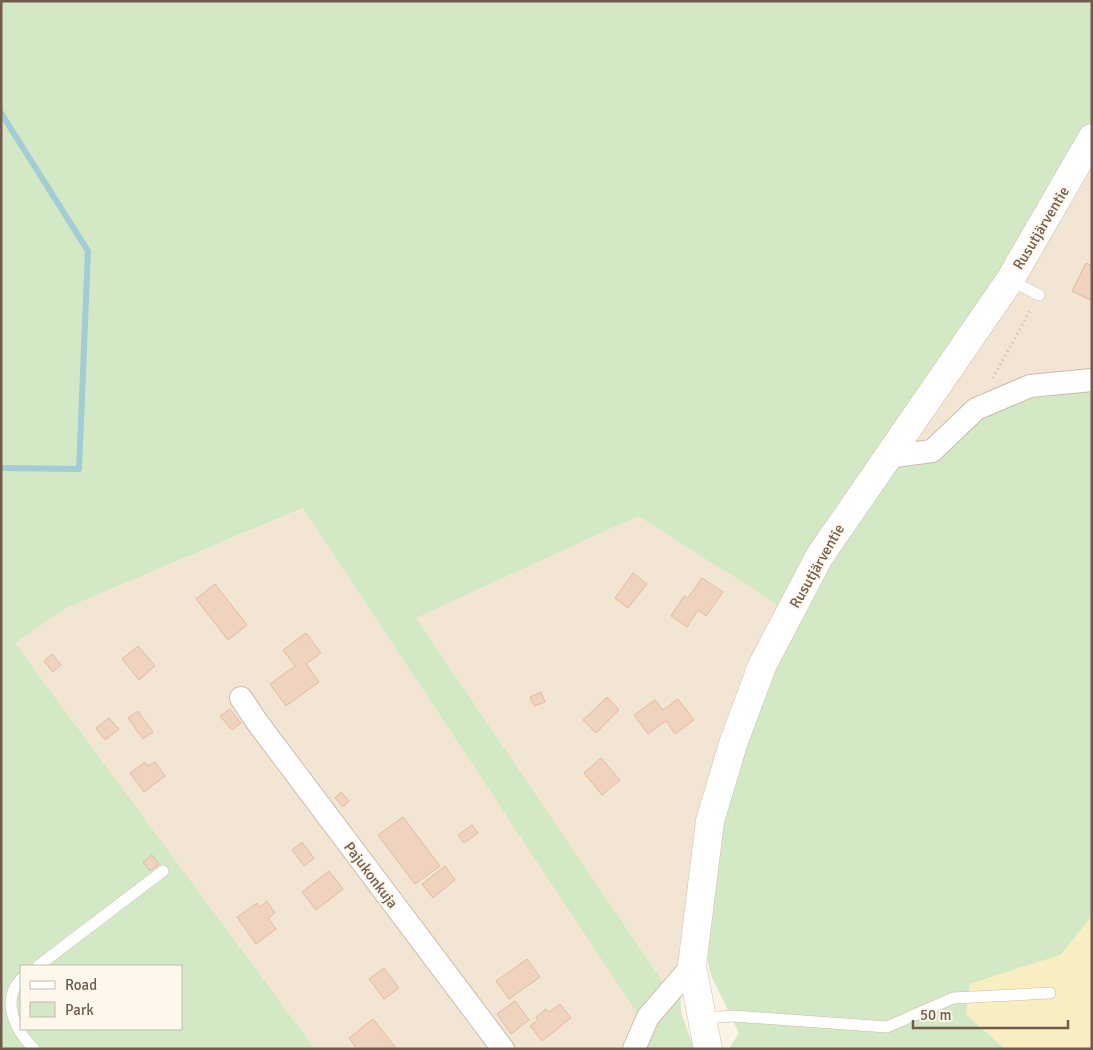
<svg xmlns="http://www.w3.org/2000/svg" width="1093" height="1050" font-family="Signika,sans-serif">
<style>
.residential{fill:#f3e5d4}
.green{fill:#d3e8c5;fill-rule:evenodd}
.sand{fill:#f9eec2}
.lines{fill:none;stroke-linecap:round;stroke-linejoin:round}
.stream{stroke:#a2cdd5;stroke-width:6}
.building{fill:#f0d3be;stroke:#e1baa0}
.service-casing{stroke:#cdbbac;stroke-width:12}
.minor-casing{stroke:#cdbbac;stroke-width:24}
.secondary-casing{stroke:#d1bdad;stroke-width:29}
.path{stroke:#d4b6a2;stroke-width:3;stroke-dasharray:1 4;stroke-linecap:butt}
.service{stroke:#fff;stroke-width:11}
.minor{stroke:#fff;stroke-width:22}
.secondary{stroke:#fff;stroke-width:28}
.labels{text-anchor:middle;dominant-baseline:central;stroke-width:4;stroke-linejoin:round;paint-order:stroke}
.street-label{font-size:15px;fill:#735a4c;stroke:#fef7ec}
</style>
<rect width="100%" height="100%" fill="#fbf3e6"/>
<path class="residential" d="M1092,166v221l-193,74 138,-197z
M304,508l339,514 -13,27h-315l-300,-406 51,-35z
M638,516l137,87 8,12 -103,361 -13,12 -251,-370z"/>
<path class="green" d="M1,1h1091v165l-55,98 -138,197 79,-46 51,-21 63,-7v529l-31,39 -91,29 -4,30 39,35h-276l10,-16 -29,-60 -15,-87 88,-272 -8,-11 -137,-87 -222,102 251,370 13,-12 1,36 13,37h-64l13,-27 -340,-514 -237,100 -51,35 300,406h-314zM21,966h160v63h-160z"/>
<path class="sand" d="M1092,916v133h-87l-39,-35 4,-30 91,-29z"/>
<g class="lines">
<path class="stream" d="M1,113l87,138 -9,218 -78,-1"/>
</g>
<path class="building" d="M1086,263l6,3v35l-20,-10z
M633,573l14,11 -19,24 -13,-10z
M702,578l21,14 -17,24 -8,-6 -11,17 -16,-11 13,-20 4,2z
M215,584l32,41 -19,15 -32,-41z
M306,633l15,20 -15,11 13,18 -33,24 -16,-22 25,-18 -12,-16z
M138,646l17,20 -16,14 -17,-21z
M52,654l9,11 -8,7 -9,-11z
M541,692l4,10 -11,4 -4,-9z
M607,697l12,13 -23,23 -13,-13z
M678,699l16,21 -19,14 -9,-13 -18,13 -14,-19 21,-15 8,10z
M230,709l11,14 -9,7 -12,-14z
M138,711l15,21 -10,7 -15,-21z
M109,718l10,11 -14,11 -9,-12z
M601,758l19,22 -18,15 -18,-22z
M145,762l3,4 7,-4 10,14 -21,16 -14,-19z
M341,792l8,9 -6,6 -8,-9z
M403,817l37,49 -25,18 -37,-49z
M472,825l6,8 -14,10 -6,-8z
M302,842l12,16 -10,8 -12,-16z
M152,855l7,9 -9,7 -7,-9z
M445,866l10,14 -22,18 -11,-14z
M329,871l14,18 -27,21 -14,-18z
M267,901l8,12 -7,5 8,11 -20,15 -19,-27 20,-14 3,4z
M527,959l13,18 -31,22 -13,-18z
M384,968l15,20 -15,11 -15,-20z
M515,1001l14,19 -18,14 -14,-20z
M560,1004l11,14 -29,23 -12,-15 8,-6 -2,-3 10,-8 3,3z
M373,1019l24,30h-40l-8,-11z"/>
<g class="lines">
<defs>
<path id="service" d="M1010,280l29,15
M38,966l125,-95
M21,979c-21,22 -5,52 13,70
M702,1018l32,-2 153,11 66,-29 97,-5"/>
<path id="minor" d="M887,457l45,-6 44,-42 54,-23 62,-6
M241,698l16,24 246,327
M634,1049l14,-32 44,-51"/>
<path id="secondary" d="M708,1049l-16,-83 18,-145 23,-77 29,-78 57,-109 191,-277 82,-142"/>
</defs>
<use href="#service" class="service-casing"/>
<use href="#minor" class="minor-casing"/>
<use href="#secondary" class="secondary-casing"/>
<path class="path" d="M993,378l38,-69"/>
<use href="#service" class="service"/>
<use href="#minor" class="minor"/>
<use href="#secondary" class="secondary"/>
</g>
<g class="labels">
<g class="street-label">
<text transform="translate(1041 228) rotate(-59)">Rusutjärventie</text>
<text transform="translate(817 566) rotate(-60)">Rusutjärventie</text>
<text transform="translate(371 875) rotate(53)">Pajukonkuja</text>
</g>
</g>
<rect width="1093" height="1050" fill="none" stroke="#735a4c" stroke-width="5"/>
<rect x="20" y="965" width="162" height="65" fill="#fef7ec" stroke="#c6b8ac"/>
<rect x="30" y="981" width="25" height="8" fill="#ffffff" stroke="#c6b8ac"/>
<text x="65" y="990" font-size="15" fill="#735a4c">Road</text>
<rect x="30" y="1002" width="25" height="15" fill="#d3e8c5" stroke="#c6b8ac"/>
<text x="65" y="1015" font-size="15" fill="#735a4c">Park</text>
<path d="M913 1020v8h155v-8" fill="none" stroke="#735a4c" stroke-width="2.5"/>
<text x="920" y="1020" font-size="15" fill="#735a4c" stroke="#fef7ec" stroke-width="4" paint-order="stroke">50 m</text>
</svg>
